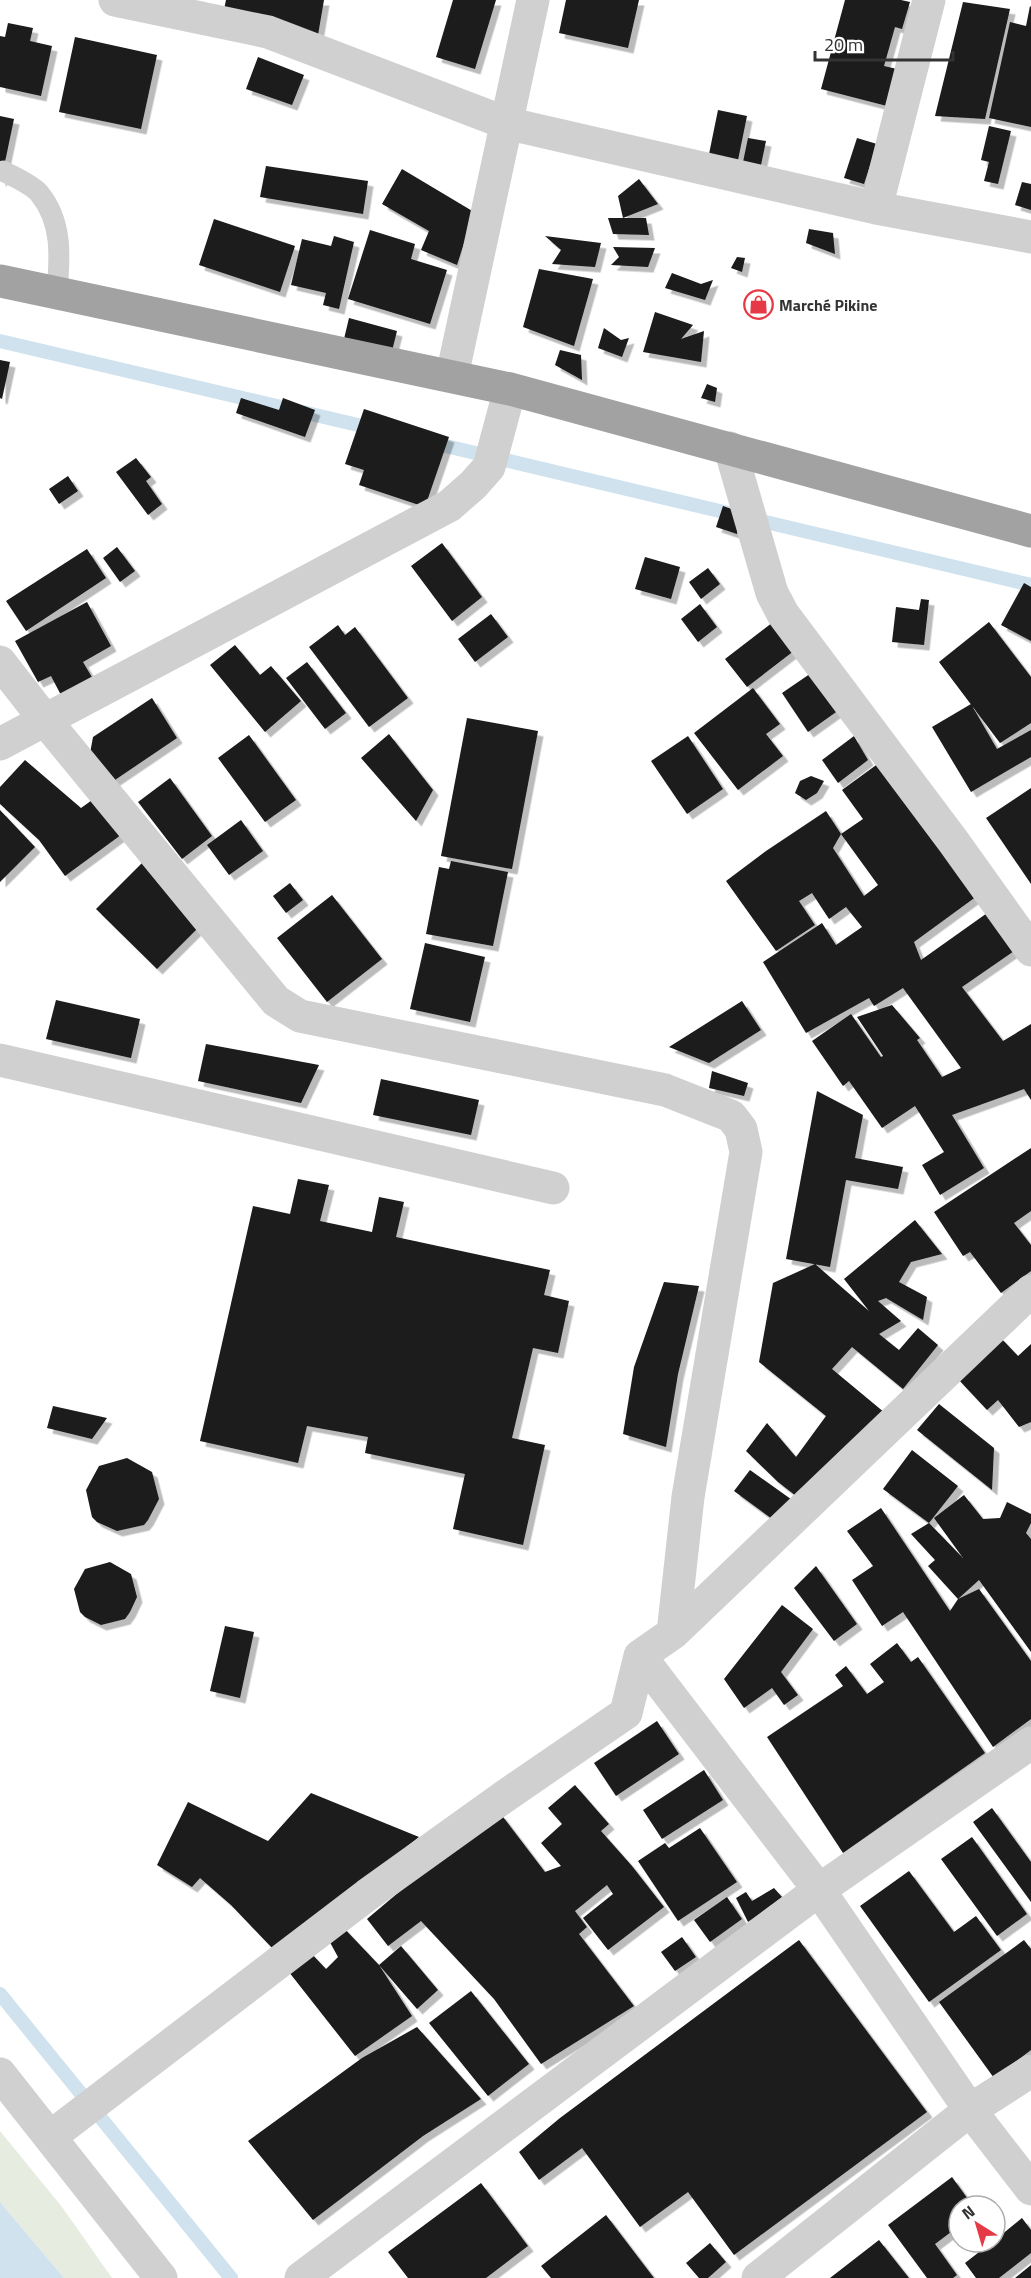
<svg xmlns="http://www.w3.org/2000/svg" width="1031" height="2278" font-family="'Titillium Web',sans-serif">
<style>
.green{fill:#e6ecdf}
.water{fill:#cfe2ee}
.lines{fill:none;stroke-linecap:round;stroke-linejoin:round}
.stream{stroke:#cfe2ee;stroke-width:14}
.building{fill:#1a1a1a;filter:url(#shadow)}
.service{stroke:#d0d0d0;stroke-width:21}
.minor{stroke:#d0d0d0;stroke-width:33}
.trunk{stroke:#a2a2a2;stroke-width:33}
.labels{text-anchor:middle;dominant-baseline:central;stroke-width:6;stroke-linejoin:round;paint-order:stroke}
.poi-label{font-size:16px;font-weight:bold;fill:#333;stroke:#fff;text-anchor:start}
</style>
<defs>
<filter id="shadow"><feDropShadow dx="5.5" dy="5.5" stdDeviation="0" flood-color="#0004"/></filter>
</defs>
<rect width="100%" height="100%" fill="#fff"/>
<path class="green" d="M0,2131l62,76 50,71h-48l-64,-76z"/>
<path class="water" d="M0,2202l64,76h-64z"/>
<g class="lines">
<path class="stream" d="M0,341l375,88
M429,442l602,143
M0,1994l231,284"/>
</g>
<path class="building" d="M226,0h98l-6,35 -95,-21z
M453,0h43l-21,69 -39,-12z
M566,0h73l-11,48 -69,-15z
M845,0h56l9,2 -8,27 -7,-2 -11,39 13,3 -10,37 -66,-17z
M963,2l47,7 -25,110 -50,-3z
M1030,6l1,1v120l-42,-9 21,-96 16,4z
M8,23l25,5 -3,13 22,5 -11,50 -41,-9v-51l5,1z
M75,37l82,18 -16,74 -82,-17z
M258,57l46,18 -12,30 -46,-16z
M718,110l29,6 -10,49 -29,-6z
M0,116l14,3 -13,62h-1z
M989,126l22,5 -13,53 -14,-3 5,-19 -8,-2z
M748,138l18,3 -5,24 -18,-3z
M857,138l20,6 -13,40 -20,-6z
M266,166l102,15 -5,33 -103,-17z
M402,169l72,43 -17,53 -36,-15 8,-19 -47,-27z
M639,179l19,25 -35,14 -5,-22z
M1022,182l9,2v26l-16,-5z
M608,218h38l3,17 -36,-1z
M214,219l81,27 -15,46 -81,-27z
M809,229l24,4 2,21 -29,-11z
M370,230l45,14 -4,15 36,11 -17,54 -82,-25z
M334,236l20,6 -15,67 -16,-4 3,-12 -35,-8 11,-46 29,7z
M545,236l56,7 -6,24 -43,-3 9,-14z
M613,247l42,1 -7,19 -37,-2 8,-8z
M737,257l8,1 -3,14 -11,-4z
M539,269l54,10 -19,67 -51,-19z
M672,273l29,11 12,-4 -8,20 -40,-12z
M655,312l38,13 -12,14 23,-8 -3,31 -58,-10z
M349,318l48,13 -5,20 -48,-12z
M604,328l17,12 8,-2 -7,19 -24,-9z
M560,350l21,5 1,25 -27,-15z
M0,360l10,2 -8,37 -2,-1z
M707,384l10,4 -2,14 -14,-4z
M241,398l38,12 4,-12 32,12 -10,27 -69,-24z
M364,409l85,28 -24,70 -66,-22 5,-15 -19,-6z
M136,458l15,19 -5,4 16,23 -14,11 -32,-43z
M68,476l10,15 -19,13 -10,-15z
M723,506l20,7 -6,21 -21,-7z
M442,543l40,54 -30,24 -41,-55z
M117,547l18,24 -15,11 -17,-24z
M87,549l19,29 -80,53 -20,-30z
M645,557l35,10 -9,32 -36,-10z
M708,568l12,16 -19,15 -12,-17z
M1024,583l7,4v54l-30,-16z
M921,599l8,1 -5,45 -32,-3 4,-35 23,3z
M87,602l24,44 -28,16 10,17 -31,18 -11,-21 -13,6 -23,-41z
M700,604l17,23 -19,15 -17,-23z
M491,614l17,23 -33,25 -17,-23z
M777,619l22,28 -52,40 -22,-28z
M989,622l42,55v46l-31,20 -61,-81z
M338,625l7,10 10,-8 53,71 -39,29 -60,-80z
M235,645l25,30 11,-9 30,35 -36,31 -55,-67z
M307,662l39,51 -21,16 -39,-51z
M820,667l26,38 -38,27 -26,-39z
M753,688l27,36 -14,10 17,22 -45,34 -44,-57z
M152,698l25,40 -68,46 -20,-25 4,-22z
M971,704l26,45 34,-19v27l-60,35 -39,-65z
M467,718l71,13 -26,138 -71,-13z
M389,734l44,56 -17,31 -55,-63z
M249,735l47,65 -31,22 -47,-64z
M688,736l35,53 -36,25 -36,-53z
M854,736l14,24 -30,23 -16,-23z
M25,760l56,48 21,-15 27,36 -64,47 -26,-36 -39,-36v-17z
M879,763l98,133 -63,46 7,18 69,-49 27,38 -55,38 41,54 28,-17v76l-7,-11 -72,26 32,53 -44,27 -18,-30 22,-13 -29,-46 -33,22 -33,-47 -6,5 -31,-45 39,-27 30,43 2,-1 -26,-39 35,-12 28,33 -3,2 25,37 19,-9 -58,-80 -29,18 -5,-8 -63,35 -43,-71 59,-39 14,22 26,-18 -16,-20 -17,12 -17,-26 -13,8 16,24 -39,26 -50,-70 40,-30 60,-40 15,23 -8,14 31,48 14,-11 -37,-51 22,-15 -21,-29z
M811,776l13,5 -7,12 -11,7 -11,-7 5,-12z
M170,778l42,58 -30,23 -44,-57z
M1031,788v96l-45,-66z
M0,810l35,37 -35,35z
M241,820l22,31 -34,24 -22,-30z
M146,859l61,60 -50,50 -61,-60z
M451,861l57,11 -15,74 -67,-12 13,-67 10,2z
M290,883l13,17 -17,13 -13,-17z
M332,895l50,64 -55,43 -50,-64z
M425,943l60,14 -15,65 -60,-13z
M56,1000l84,19 -9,39 -85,-19z
M742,1001l19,29 -52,33 -40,-16z
M206,1044l113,21 -18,38 -103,-22z
M712,1071l36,12 -4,13 -35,-8z
M381,1079l98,21 -8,35 -98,-20z
M817,1091l46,24 -8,43 48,9 -5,22 -52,-9 -16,87 -44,-8z
M1031,1148v63l-17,12 17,22v26l-30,22 -31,-41 -7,4 -29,-44z
M298,1179l31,6 -9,36 52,11 7,-35 25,5 -8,35 154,33 -6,25 25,6 -11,52 -25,-5 -21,90 33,7 -22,100 -70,-16 12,-55 -100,-21 3,-16 -61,-11 -9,37 -98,-22 53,-235 37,8z
M915,1220l27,34 -31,8 -12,20 28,15 -4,23 -37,-22 -8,3 23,20 -22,13 20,16 19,-22 20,17 -35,44 -51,-42 -20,22 53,44 -85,86 -22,-17 -32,-31 21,-28 29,34 30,-41 -67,-54 14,-79 42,-19 54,47 -25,-32z
M664,1282l35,4 -21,88 -12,73 -43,-13 11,-67z
M999,1336l19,20 13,-12v78l-12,5 -21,-27 -11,10 -30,-32z
M939,1404l55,44 -2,42 -75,-60z
M53,1406l54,12 -15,21 -45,-11z
M912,1450l46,36 -29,37 -46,-34z
M127,1458l25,14 7,27 -11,21 -4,5 -27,6 -20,-9 -5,-5 -6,-27 13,-24z
M750,1470l45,32 -16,22 -45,-33z
M964,1495l19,24 17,-1 7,-16 24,12v9l-5,10 5,6v113l-52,-72 -21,19 -30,-33 7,-6 -24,-26 18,-11 34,35 -29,-40z
M881,1508l69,103 8,-12 21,-10 52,72v58l-38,28 -90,-135 -21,14 -30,-46 21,-14 -26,-35z
M110,1562l21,12 6,23 -7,15 -5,7 -24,6 -16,-8 -5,-5 -6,-23 11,-20z
M816,1566l41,58 -23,17 -40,-53z
M782,1605l31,24 -32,43 17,23 -14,10 -12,-17 -28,20 -20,-29z
M225,1626l29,6 -14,66 -30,-7z
M897,1643l14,19 7,-5 67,96 -142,100 -76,-116 76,-51 -8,-11 11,-9 21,28 17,-12 -14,-18z
M657,1721l22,33 -63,42 -22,-33z
M704,1770l19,30 -61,39 -19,-29z
M575,1785l34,39 -8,7 31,35 32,41 -56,43 -25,-32 30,-24 -6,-9 -32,26 12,16 -8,7 55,72 -93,58 -47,-65 -73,-78 -33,25 -21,-27 32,-27 101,-79 45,59 16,-6 -20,-23 21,-19 -14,-16z
M311,1793l108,44 -145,113 -43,-45 -31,-27 -8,9 -35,-22 31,-63 80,39z
M992,1808l39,54v40l-58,-80z
M700,1828l37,54 -59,39 -40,-60 27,-18 4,5z
M972,1837l55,77 -30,22 -56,-77z
M909,1871l45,61 22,-16 25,34 -72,52 -69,-96z
M774,1888l8,9 -34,25 -12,-24 10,-6 6,9z
M727,1897l15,22 -32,23 -16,-22z
M340,1924l39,41 22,-19 37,44 -21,19 -38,-44 33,51 -57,40 -70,-89 23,-17 18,19 12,-12 -12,-22z
M682,1937l14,20 -21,14 -14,-19z
M799,1940l128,172 -193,143 -46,-63 -48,35 -58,-79 -43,32 -20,-28 41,-34z
M1024,1940l7,9v101l-37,28 -55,-76z
M471,1991l58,73 -41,32 -59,-73z
M417,2027l64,72 -58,37 -110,84 -65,-79 114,-83z
M952,2177l21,29h-14v20l-24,18 22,31 -4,3h-26l-39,-53z
M481,2183l47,63 -42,32h-78l-20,-26z
M606,2215l48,63h-103l-10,-12z
M1022,2218l9,12v23l-32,25h-23l-11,-15 27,-21h3v-2z
M879,2240l30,38h-79z
M710,2243l16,19 -18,16h-9l-13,-15z
M1031,2265v13h-16z"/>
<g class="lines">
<path class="service" d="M3,171c11,6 28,13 36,22 24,29 21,65 18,99"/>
<path class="minor" d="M115,0l153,32 238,91 370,85 155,29
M876,208l53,-208
M452,376l81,-376
M730,448l42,145 11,21 170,227 78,109
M0,662l45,58 231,281 24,15 365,74 66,26 10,13 5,23 -58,345 -15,136
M0,744l449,-238 24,-21 16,-18 21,-78
M0,1060l553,128
M640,1656l179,234 151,220 61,79
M0,2074l161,204
M50,2137l317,-242 141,-101 118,-81 14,-57 33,-23 358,-342
M301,2278l518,-388 212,-147
M758,2278l212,-168 61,-39"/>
<path class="trunk" d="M0,281l510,108 521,142"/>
</g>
<defs>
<symbol id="shop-ring" viewBox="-11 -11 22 22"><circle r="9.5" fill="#fff" stroke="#e63946" stroke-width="1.5"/><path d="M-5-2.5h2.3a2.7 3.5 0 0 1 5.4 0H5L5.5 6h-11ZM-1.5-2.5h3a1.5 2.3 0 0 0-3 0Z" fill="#e63946"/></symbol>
</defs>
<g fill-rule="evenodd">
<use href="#shop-ring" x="742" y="288" width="33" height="33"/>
</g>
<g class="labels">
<g class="poi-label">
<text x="779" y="305">Marché Pikine</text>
</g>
</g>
<g transform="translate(977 2224) rotate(323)"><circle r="28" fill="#ffffff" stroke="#adadad" stroke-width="1.5"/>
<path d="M0-4.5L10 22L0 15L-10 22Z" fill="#e63946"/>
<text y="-9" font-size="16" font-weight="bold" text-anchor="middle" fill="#333333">N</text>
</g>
<path d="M815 51v9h138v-9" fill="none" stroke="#333333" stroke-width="3"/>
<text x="824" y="51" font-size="18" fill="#333333" stroke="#ffffff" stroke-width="4.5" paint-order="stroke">20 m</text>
</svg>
